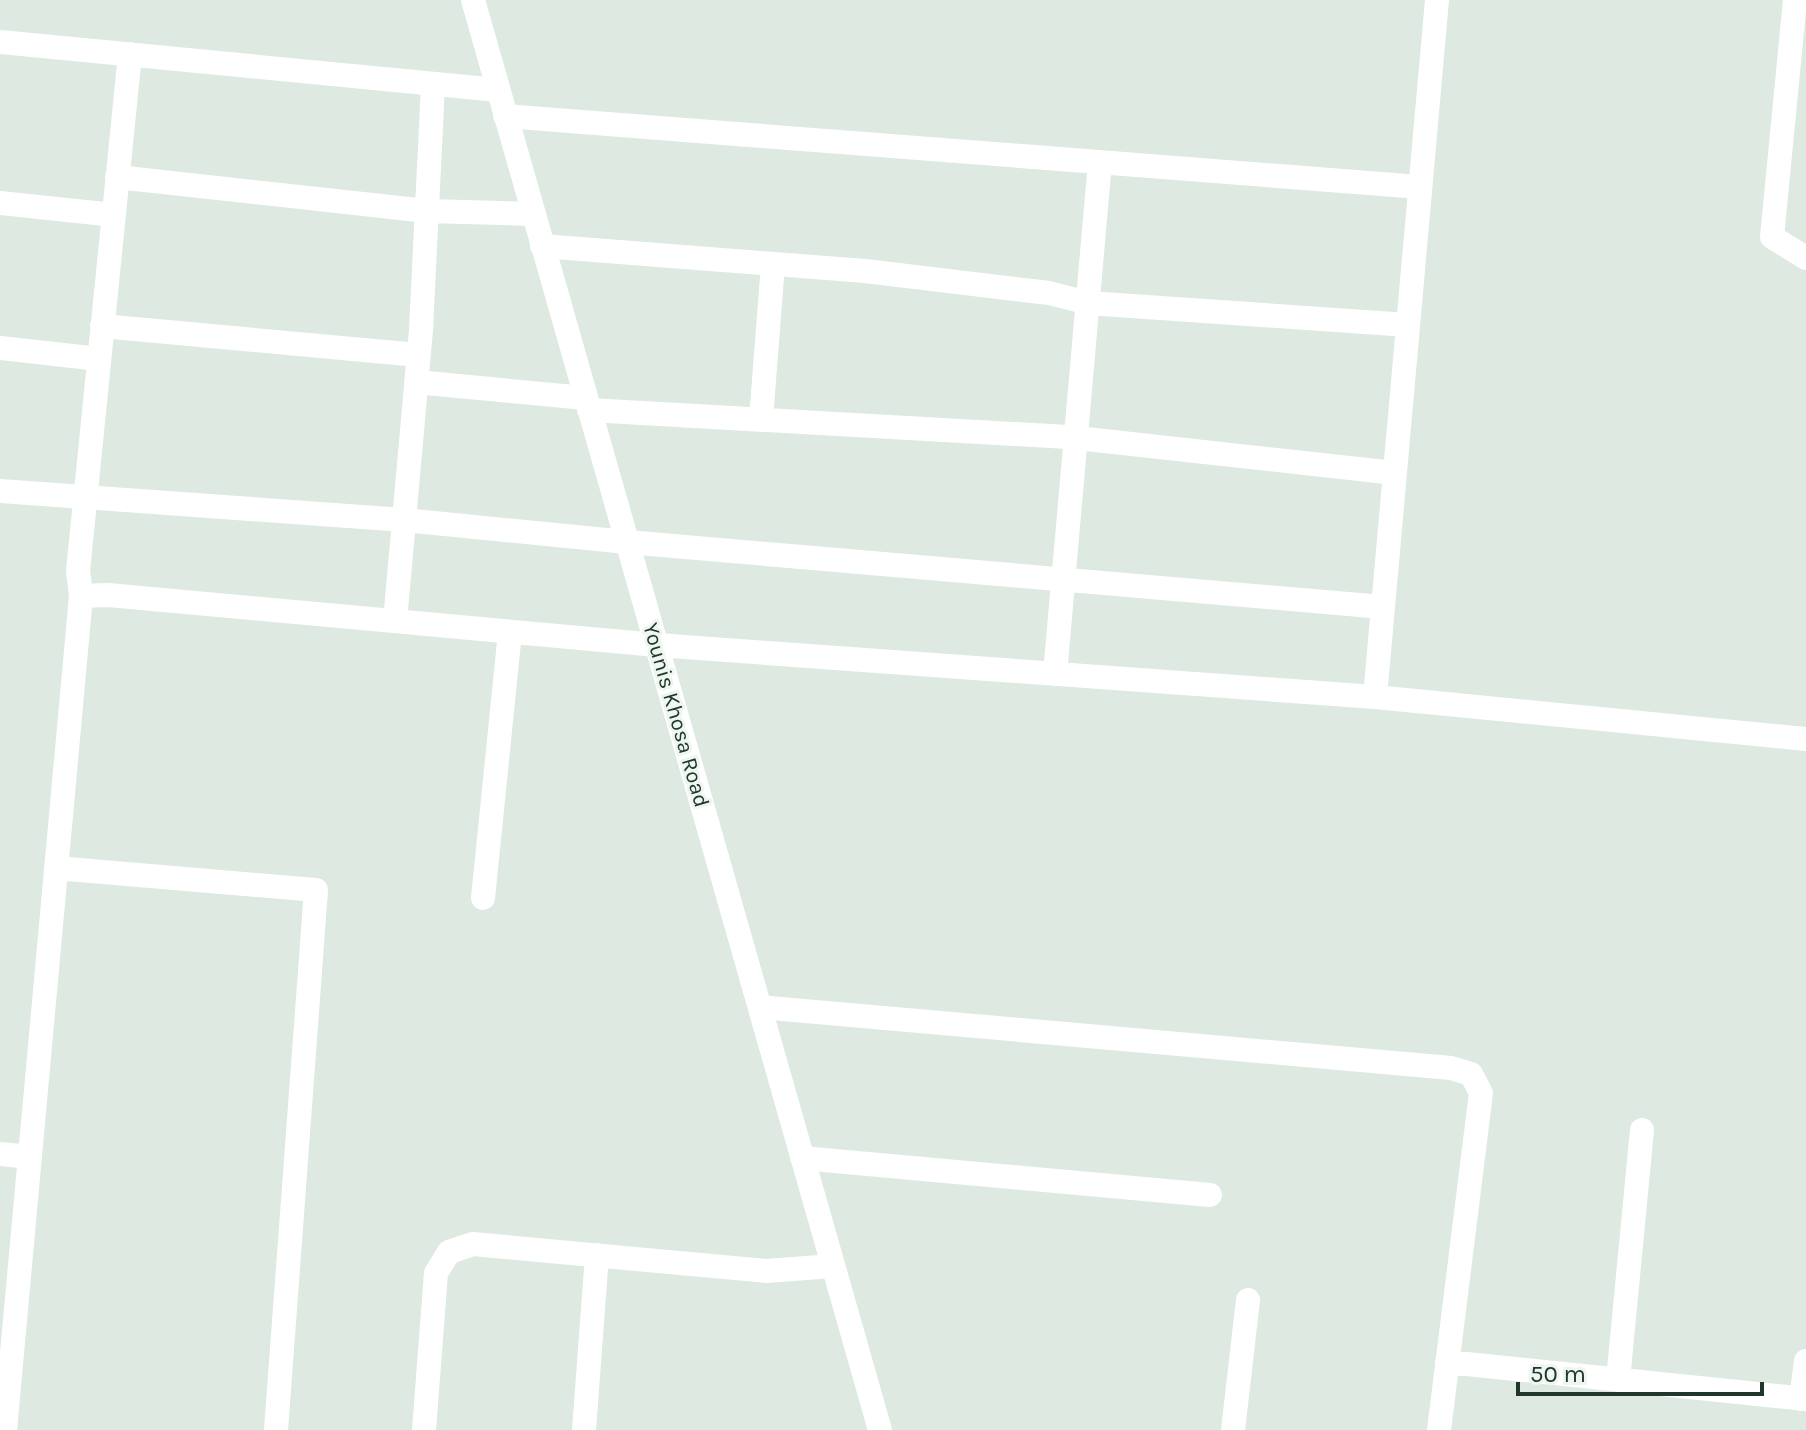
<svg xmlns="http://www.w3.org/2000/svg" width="1806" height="1430" font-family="Karla,sans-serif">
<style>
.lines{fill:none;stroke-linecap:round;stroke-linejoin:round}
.minor{stroke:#fff;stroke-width:24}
.tertiary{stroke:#fff;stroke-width:24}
.labels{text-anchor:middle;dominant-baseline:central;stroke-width:6;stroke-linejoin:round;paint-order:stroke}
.street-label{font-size:22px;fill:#21372c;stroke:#eef6f0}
</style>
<rect width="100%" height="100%" fill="#dee9e1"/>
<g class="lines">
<path class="minor" d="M1795,0l-23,237 34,21
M0,42l498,48
M505,116l915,71
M117,177l310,34 106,3
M0,203l114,12
M542,246l323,25 184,22 39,10 320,22
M102,326l316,29
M0,348l99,11
M416,382l169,16
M589,410l479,27 327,36
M761,419l12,-155
M0,491l404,29 223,22 756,65
M81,596l27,-1 549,50 718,52 431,42
M395,621l26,-291 12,-245
M1055,674l45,-512
M1375,697l62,-697
M56,868l260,22 -40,540
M483,898l27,-266
M760,1007l691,61 20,6 10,19 -42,337
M0,1154l30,3
M802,1158l408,37
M1447,1362l359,37
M1618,1380l24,-250
M1801,1399l5,-38
M5,1430l76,-834 -3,-25 52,-517
M424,1430l12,-157 13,-21 24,-8 293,27 67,-5
M584,1430l13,-175
M1233,1430l15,-130"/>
<path class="tertiary" d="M473,0l407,1430"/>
</g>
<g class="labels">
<g class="street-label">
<text transform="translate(676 715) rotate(74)">Younis Khosa Road</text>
</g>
</g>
<path d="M1518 1382v12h244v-12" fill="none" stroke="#21372c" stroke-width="4"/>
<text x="1530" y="1382" font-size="24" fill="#21372c" stroke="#eef6f0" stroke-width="6" paint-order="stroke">50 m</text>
</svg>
